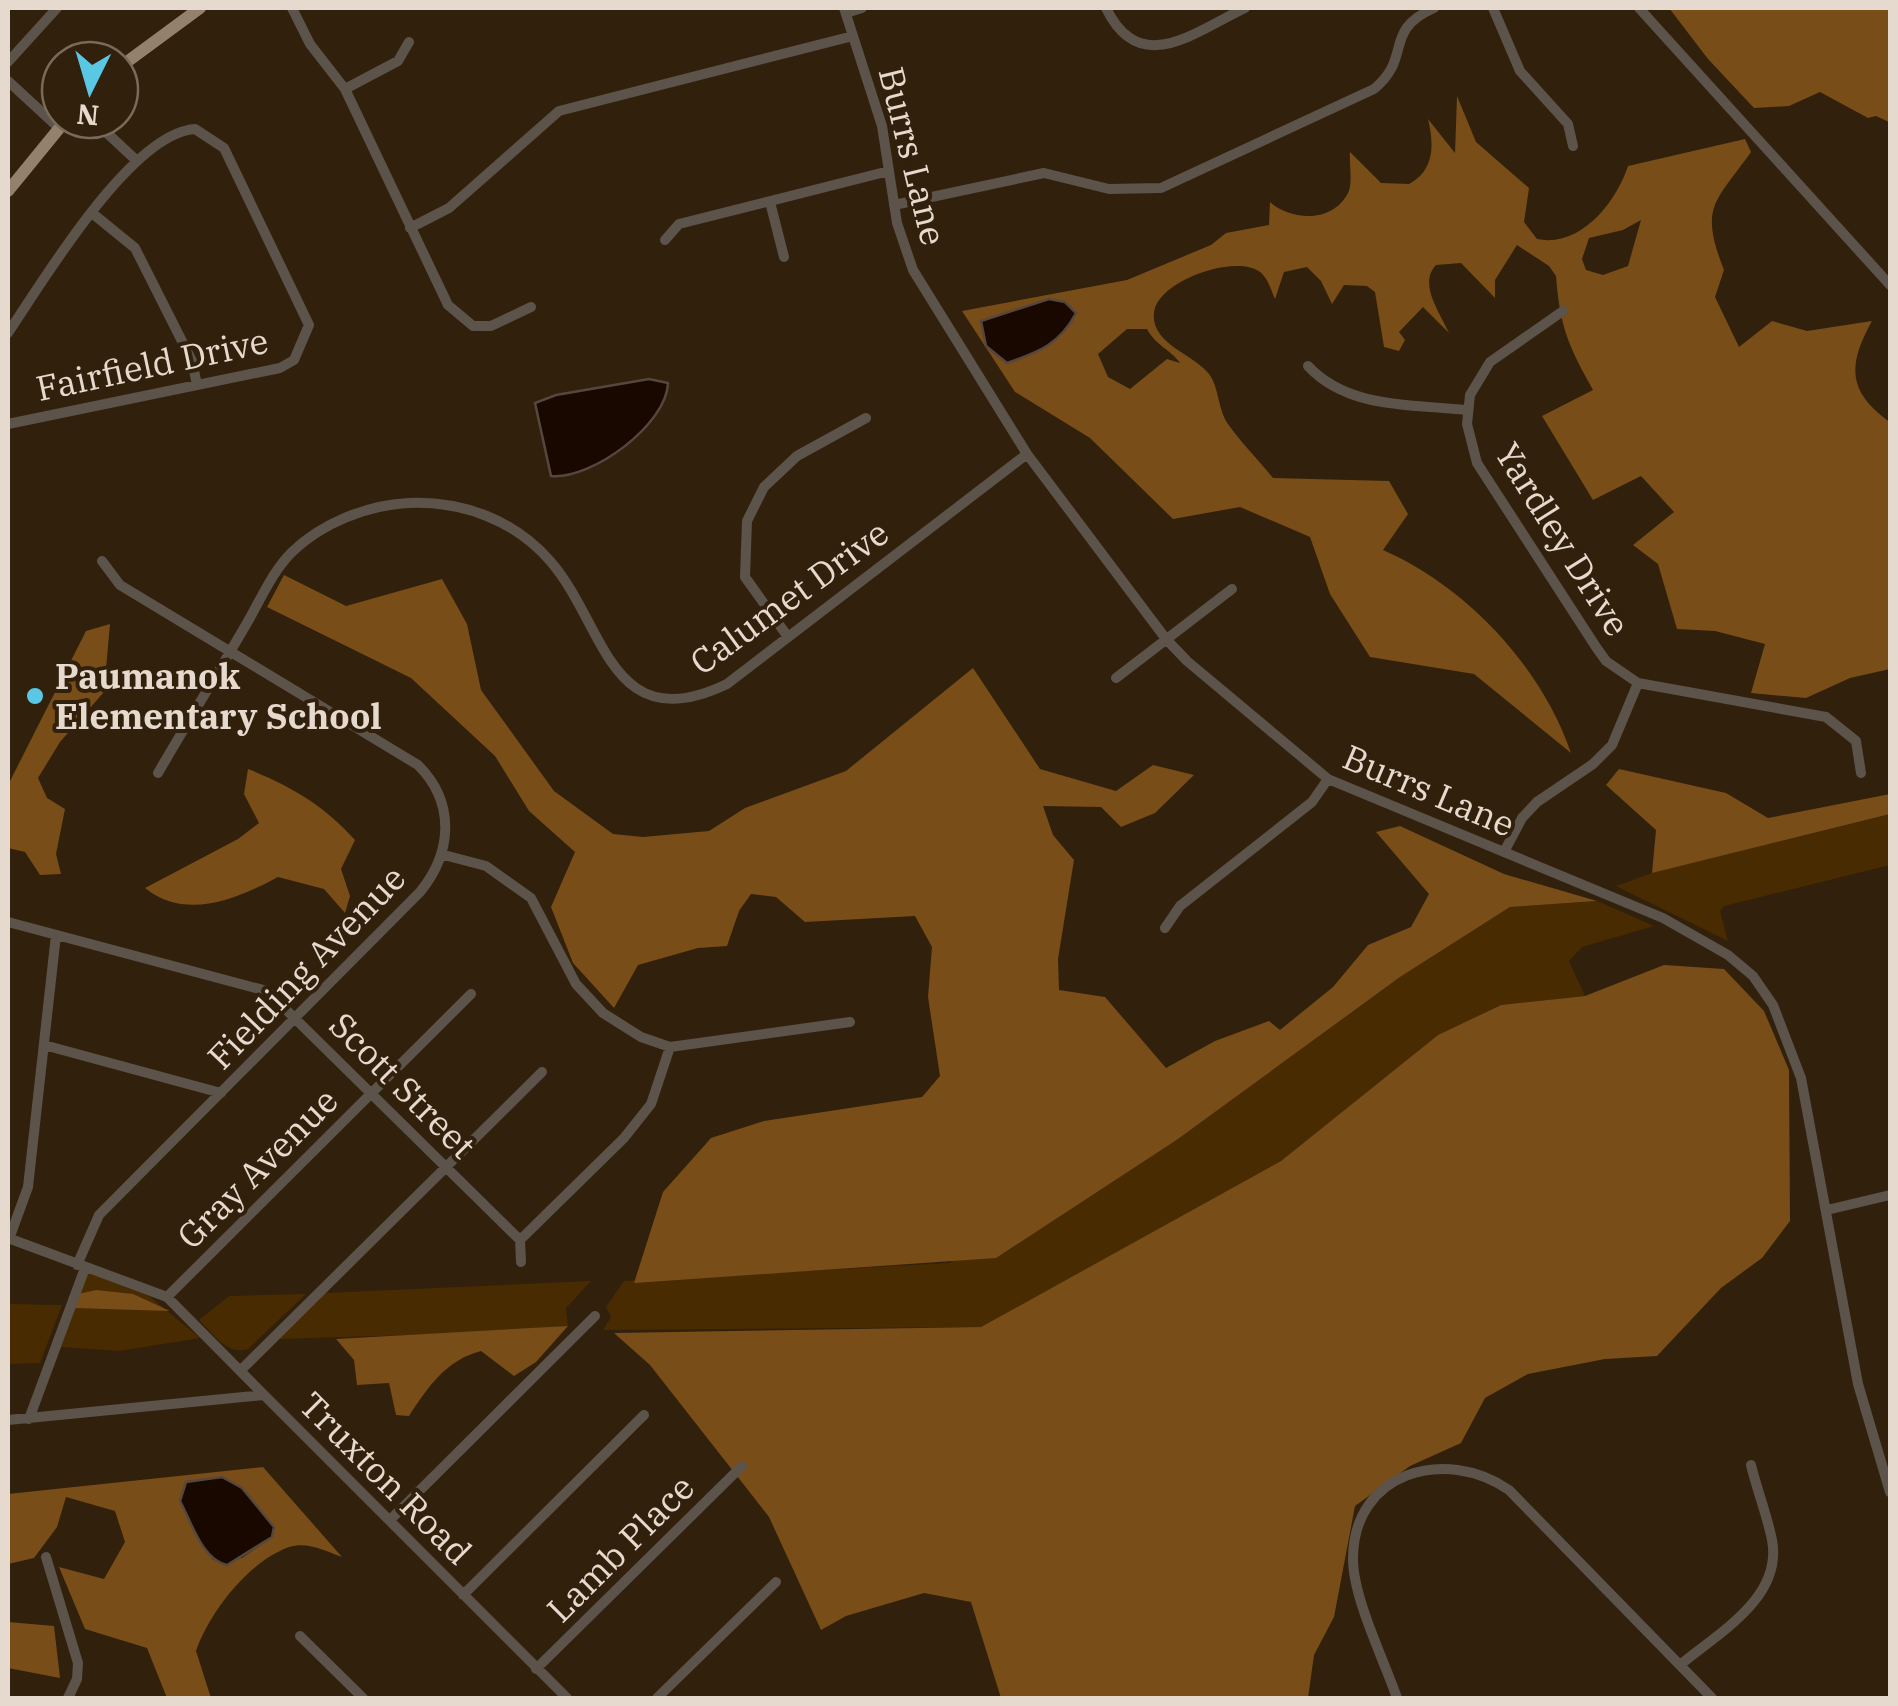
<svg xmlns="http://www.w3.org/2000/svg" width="1898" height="1706" font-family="'IBM Plex Serif',serif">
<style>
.green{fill:#492b02}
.forest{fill:#784d17;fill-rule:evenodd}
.water{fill:#180800;stroke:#56473e;stroke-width:2.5}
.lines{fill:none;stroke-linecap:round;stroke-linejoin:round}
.minor{stroke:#5c534a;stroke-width:10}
.major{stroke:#93816e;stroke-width:12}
.poi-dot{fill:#5ac8e5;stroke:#31200c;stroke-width:4}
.labels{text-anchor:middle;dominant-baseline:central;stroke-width:8;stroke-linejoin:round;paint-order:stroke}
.street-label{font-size:35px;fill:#e6dace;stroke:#31200c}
.poi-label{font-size:35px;font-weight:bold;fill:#e6dace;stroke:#31200c;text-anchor:start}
</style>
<rect width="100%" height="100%" fill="#31200c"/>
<path class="green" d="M1890,814v51l-166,41 -4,5 8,30 -112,-55 36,-13z
M1597,901l57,25 -72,21 -13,14 16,35 -84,9 -63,30 -157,126 -300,166 -378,3 8,-13 -5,-10 18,-26 325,-18 229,-124 222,-162 110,-70z
M87,1272l62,24 51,42 -81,13 -58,-4z
M591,1281l-25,27 2,18 -60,6 -229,7 46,-46z
M306,1294l-58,55c-21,7 -35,-16 -49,-29l30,-24z
M8,1304l54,1 -22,58 -32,1z"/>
<path class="forest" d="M1669,8h221v126l-1,-12 -13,-6 -8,2 -48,-26 -31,14 -35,2 -46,-49z
M1457,96l19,46 53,46 -5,34 13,17c44,9 79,-37 91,-73l117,-27 6,13c-36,51 -52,54 -27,118l-9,27 24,50 33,-26 35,10 65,-10c-25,45 -24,71 18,101v247l-40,9 -44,20 -55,-5 14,-49 -50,-13 -38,-2 -19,-65 -25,-19 41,-33 -33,-36 -48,24 -51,-84 51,-26c-25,-45 -33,-63 -37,-114l-7,-10 -32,-21 -22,35v18l-34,-35 -25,2c-18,19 4,47 13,68l-26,-26 -24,25 6,8 -6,11 -15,-4 -9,-55 -8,-6 -23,-1 -12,19 -11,-23 -14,-14 -23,5 -9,27c-4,-9 -7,-21 -15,-27 -24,-18 -101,8 -106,40 -4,32 40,42 55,62 10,13 9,36 19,50 13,19 31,36 45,54l116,3 19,33 -25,36c83,36 159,117 188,203l-97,-79 -104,-17 -40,-63 -20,-57 -70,-30 -67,12 -83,-81 -75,-46 -53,-81 165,-31 84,-35 15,-12 43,-8 1,-23c21,19 63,21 78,-9 5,-10 1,-29 2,-41l31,31 28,1c26,-14 25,-40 19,-65l27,34zM1641,220l-13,46 -25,9 -17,-5 -4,-11 7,-21 34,-8zM1127,329h20c9,17 23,20 33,34l-13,-4 -37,30 -22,-12 -10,-23z
M284,575l62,31 96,-27 25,45 14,66 73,101 59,43 30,3 66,-6 36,-23 101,-37 127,-103 67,101 76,22 37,-26 41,10 -39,38 -34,14 -20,-20 -58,-1 10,29 21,25 -16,99 1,31 46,7 61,71 49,-27 54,-20 11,9 53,-43 35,-42 43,-18 18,-33 -53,-62 24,-6 104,48 93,27 -87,6 -110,70 -222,162 -182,119 -362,25 29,-91 48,-54 53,-17 158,-24 18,-21 -12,-79 4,-50 -17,-31 -110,6 -29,-25 -25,-3 -12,17 -12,35 -29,2 -60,17 -24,43 -41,-45 -22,-56 24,-55 -46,-41 -34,-55 -84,-78 -144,-71z
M110,624l-6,68 -44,50 -22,36 9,20 18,11 -9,45 5,20 -21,1 -15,-23 -17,-4v-63l78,-154z
M248,769c43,17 77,37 107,71l-14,29 9,27 -5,17 -21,-24 -46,-12c-41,22 -92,44 -133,11l93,-49 21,-16 -15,-29z
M1619,769l107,24 42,25 122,-24v20l-238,59 4,-43 -50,-45z
M1664,965l60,4 40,42 25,59 1,151 -28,37 -41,30 -64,68 -52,3 -77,15 -43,24 -24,45 -51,23 -55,40 -21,111 -20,38 -6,43h-307l-30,-96 -47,-9 -78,23 -25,14 -52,-113 -119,-152 -36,-32 367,-6 300,-166 157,-126 63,-30 84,-9z
M96,1290l37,4 37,17 -96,-3 4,-14z
M568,1326l-32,36 -22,14 -33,-25c-35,9 -53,36 -72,65l-13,-1 -7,-32 -32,2 -3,-25 -18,-21z
M263,1467l79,90c-16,-6 -35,-16 -53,-10 -41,15 -79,65 -93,104l15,47h-44l-20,-50 -62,-19 -26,-62 45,12 21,-37 -10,-31 -49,-14 -9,30 -23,31 -26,6v-70zM242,1488l28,34 2,15 -30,21 -29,2 -18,-32z
M8,1622l46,4 6,52 -52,-10z"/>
<path class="water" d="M1049,299l16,3 11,11c-16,31 -37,39 -69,50l-21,-17 -5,-25z
M649,379l19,4c-1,41 -76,97 -117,93l-16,-73 21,-8z
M222,1477l20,11 32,39 -2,10 -45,28c-25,-5 -36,-44 -47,-64l6,-19z"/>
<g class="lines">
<path class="minor" d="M292,8l18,36 35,45 103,216 25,21h18l40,-19
M844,8l38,118 15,97 16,47 114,184 139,185 21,22 141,118 335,139 65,37 25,21 20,29 28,73 57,306 32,108
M1106,8c34,70 88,24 139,0
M1493,8l27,63 48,53 5,22
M1639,8l251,277
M846,13l16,-5
M8,62l49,-54
M8,81l51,47
M345,89l53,-28 11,-19
M93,120l44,41
M770,202l14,55
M894,205l150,-32 65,16 52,-1 213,-99c39,-32 8,-58 60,-81
M92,213l43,35 57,113 5,24
M410,228l39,-20 110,-97 294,-75
M665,240l14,-16 210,-53
M1563,311l-73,51 -20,33 -3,29 10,39 119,184 10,14 32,22 188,34 30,24 5,32
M8,333c35,-52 123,-200 187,-204l29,19 85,177 -15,35 -14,8 -272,56
M1308,366c40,43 103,38 158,44
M788,637l-43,-60 2,-56 17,-34 33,-31 69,-38
M1116,678l116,-89
M158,773c29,-50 60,-100 89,-150 14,-24 25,-51 45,-71 30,-29 75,-47 117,-49 54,-2 106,17 142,59 55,64 59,178 176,122l300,-230
M1504,852l18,-34 15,-16 56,-38 19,-19 26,-62
M444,855l42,11 45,32 45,86 27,29 38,24 29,10 180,-25
M8,922l259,69 253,249
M1165,928l15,-22 132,-104 16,-23
M44,1045l177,48
M1827,1210l63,-15
M8,1238l159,59 97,98
M9,1239l19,-52 28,-252
M520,1240l104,-102 27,-34 19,-57
M520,1240l1,22
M77,1265l22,-50 321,-323c32,-39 36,-89 -2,-127l-298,-180 -18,-24
M167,1297l304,-303
M240,1371l302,-299
M29,1419l56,-151
M8,1420l256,-25 303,303
M390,1520l205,-204
M46,1557l32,106 -1,16 -9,19
M463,1595l181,-180
M300,1636l63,62
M1680,1665c38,-32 103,-67 92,-125 -5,-25 -15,-50 -21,-75
M536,1669l206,-203
M657,1698l119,-116
M1397,1698c-13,-38 -44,-100 -44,-139 0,-87 92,-113 156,-69l203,208"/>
<path class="major" d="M120,67l80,-59
M8,191l58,-71"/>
</g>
<circle class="poi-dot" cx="35" cy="696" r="10"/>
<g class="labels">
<g class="street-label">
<text transform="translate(913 156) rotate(76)">Burrs Lane</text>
<text transform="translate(152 364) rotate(-12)">Fairfield Drive</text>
<text transform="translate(1563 539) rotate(58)">Yardley Drive</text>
<text transform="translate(789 597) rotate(-36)">Calumet Drive</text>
<text transform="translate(1429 790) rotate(23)">Burrs Lane</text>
<text transform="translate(306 967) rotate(-46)">Fielding Avenue</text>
<text transform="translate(403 1085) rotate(45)">Scott Street</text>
<text transform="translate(257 1168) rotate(-45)">Gray Avenue</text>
<text transform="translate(386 1478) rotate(45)">Truxton Road</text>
<text transform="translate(620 1548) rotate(-45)">Lamb Place</text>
</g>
<g class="poi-label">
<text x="55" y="676">Paumanok<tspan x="55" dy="40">Elementary School</tspan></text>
</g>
</g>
<rect width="1898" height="1706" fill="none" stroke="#e6dace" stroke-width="20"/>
<g transform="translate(90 90) rotate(185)"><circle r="48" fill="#31200c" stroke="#796a5a" stroke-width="2.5"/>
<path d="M0-8L18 38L0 25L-18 38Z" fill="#5ac8e5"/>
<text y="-15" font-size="28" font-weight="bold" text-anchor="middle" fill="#e6dace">N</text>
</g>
</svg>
